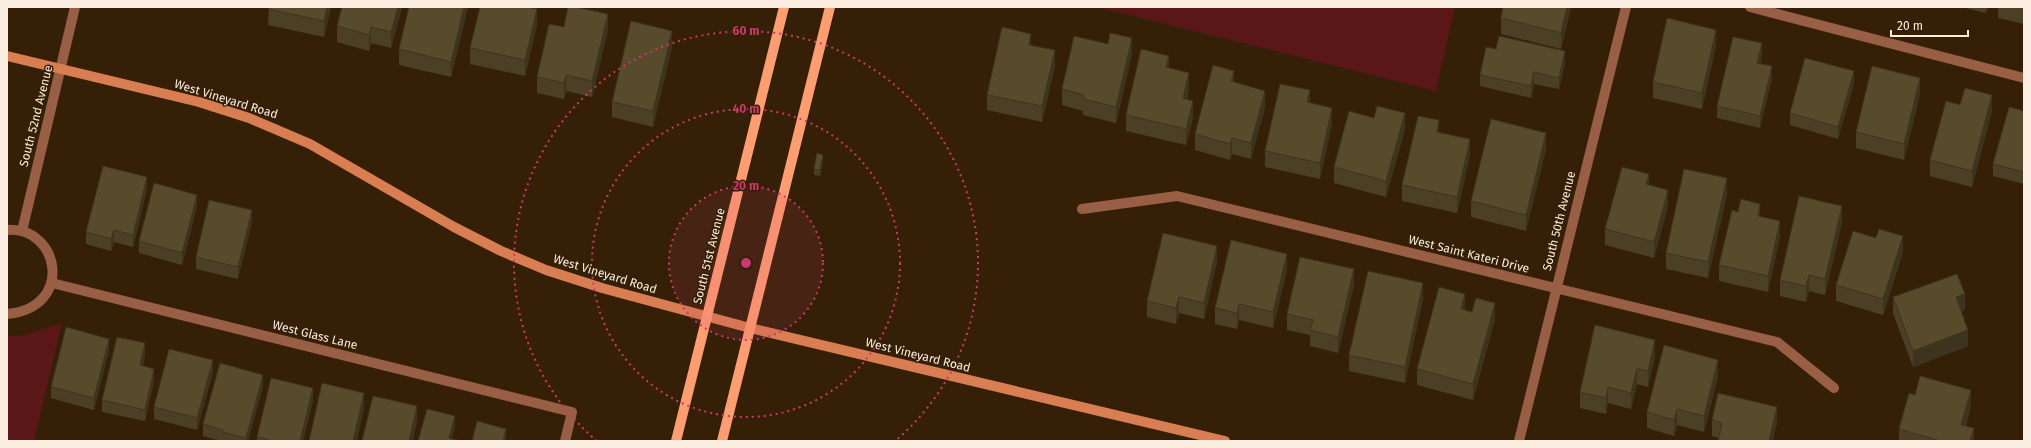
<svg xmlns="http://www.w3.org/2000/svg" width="2031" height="448" font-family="'Fira Sans',sans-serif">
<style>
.green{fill:#5b1618}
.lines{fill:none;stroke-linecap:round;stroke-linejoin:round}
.street{stroke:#985f44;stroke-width:10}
.secondary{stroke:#d97e52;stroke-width:10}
.primary{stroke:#fd9e72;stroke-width:10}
.wall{fill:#4b4026}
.shaded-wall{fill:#3d341f}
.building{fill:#574b2c;stroke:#3d341f}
.ring{fill:none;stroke:#cb386f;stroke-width:2;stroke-dasharray:2 4}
.labels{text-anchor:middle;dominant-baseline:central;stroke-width:3;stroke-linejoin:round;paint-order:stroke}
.street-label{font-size:12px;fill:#fbeddf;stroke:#352007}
.centre{fill:#cb386f;stroke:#352007;stroke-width:2}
.ring-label{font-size:12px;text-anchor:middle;font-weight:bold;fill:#cb386f;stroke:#352007;stroke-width:3;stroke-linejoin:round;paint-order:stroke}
</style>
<rect width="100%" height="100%" fill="#352007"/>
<path class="green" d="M1098,7h357l-19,84z
M62,323l-28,118h-27v-106l14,1z"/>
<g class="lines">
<path class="street" d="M1750,7l274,71
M1082,209l95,-13 600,146 57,46
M7,230c53,-4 68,78 0,84
M22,231l53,-224
M52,283l520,129 -7,29
M1519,441l107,-434"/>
<path class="secondary" d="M7,56l192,46 50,16 61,26 144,83 47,24 45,19 56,18 148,40 475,113"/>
<path class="primary" d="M676,441l108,-434
M722,441l108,-434"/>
</g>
<path class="wall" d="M269,7h62l-7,30 -56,-12z
M342,7h60l-11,41 -20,-5 -2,8 -32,-9v-16z
M409,7h59l-17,70 -52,-12v-16z
M1503,7h68l-10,42 -60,-15v-16z
M1961,7h27l-2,6z
M1998,7h26v17l-26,-6z
M537,25l-12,51 -55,-12v-16z
M564,27l44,3 -16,67 -26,-6 -2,8 -27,-6v-16z
M1031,45l24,21 -13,56 -55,-12v-15z
M1716,46l-14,63 -49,-11v-16z
M672,47l-19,80 -41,-10v-15z
M1496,49l69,14 -6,26 -25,-5 -3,14 -51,-12v-11z
M1132,54l-16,69 -33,-8v-4l-21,-6v-16z
M1762,55l-2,8 12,15 -12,50 -43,-10v-12z
M1169,68l20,20 -2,11 6,18 -7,28 -60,-14v-16z
M1234,82l31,25 -14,52 -19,-5 -2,6 -35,-10v-16z
M1854,83l-16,56 -48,-14v-12z
M1920,94l-16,66 -48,-12v-16z
M1310,103l22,21 -12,55 -55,-12v-16z
M1960,105l32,6 -20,76 -42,-11v-16z
M2024,111v73l-31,-8v-12z
M1374,118l31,11 -19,68 -52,-14v-16z
M1439,132l31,23 -13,58 -55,-12v-16z
M1546,149l-20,82 -55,-14v-16z
M823,161l-3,15 -6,-1v-6z
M1649,185l19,21 -14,52 -49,-13v-16z
M147,189l-14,58 -19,-5 -3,9 -25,-7v-12z
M1727,194l-19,84 -42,-9v-16z
M197,206l-15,59 -43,-12v-12z
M1760,217l20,20 -12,55 -49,-11v-16z
M252,221l-14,58 -42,-10v-12z
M1842,222l-17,73 -16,-4 -3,11 -26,-6v-16z
M1903,252l-20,63 -47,-14v-16z
M1217,262l-13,57 -25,-6 -3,11 -29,-7v-16z
M1287,270l-14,58 -34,-8 -2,9 -22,-5v-16z
M1354,285l-16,68 -28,-7v-11l-23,-5v-16z
M1893,297l72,13 -4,1 7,35 -55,21 -20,-54z
M1423,299l-18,84 -56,-12v-16z
M1465,310l30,9 -22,81 -56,-15v-16z
M109,350l-15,60 -43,-12v-11z
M145,355l-2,11 11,15 -9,40 -43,-9v-12z
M1655,356l-7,31 -11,-3 -6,25 -23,-6 -2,11 -26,-6v-16z
M213,372l-16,58 -43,-11v-12z
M1718,376l-14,56 -27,-7 -3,11 -27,-8v-16z
M263,386l-15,55h-27l-18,-5v-12z
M313,400l-10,41h-46v-4z
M1971,406l-5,20 8,15h-75v-12z
M1712,420l65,3 -58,15 -7,-2z"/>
<path class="shaded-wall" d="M327,7h4l-7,30v-16z
M398,7h4l-11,41v-16z
M464,7h4l-17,70v-15z
M1567,7h4l-10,42v-16z
M537,9v16l-12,51v-16z
M608,14v16l-16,67v-16z
M371,27v16l-2,8v-16z
M1716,30v16l-14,63v-16z
M672,31v16l-19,80v-16z
M1031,34v16l-2,-5z
M1132,38v16l-16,69v-16z
M1762,43v12l-5,19v-11z
M1055,50v16l-13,56v-16z
M1565,51v12l-6,26v-11z
M1169,56v16l-3,-5z
M1772,66v12l-12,50v-12z
M1234,71v16l-3,-6z
M1854,71v12l-16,56v-12z
M1534,72v12l-3,14v-12z
M1189,73v15l-6,26v-16z
M566,75v16l-2,8v-16z
M1920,78v16l-16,66v-16z
M1310,90v16l-3,-4z
M1265,91v16l-14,52v-16z
M1992,95v16l-20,76v-16z
M1193,101v16l-7,28v-16z
M1332,108v16l-12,55v-16z
M1405,113v16l-19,68v-16z
M1439,120v16l-2,-4z
M1546,133v16l-20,82v-16z
M1232,138v16l-2,6v-16z
M1470,139v16l-13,58v-16z
M823,155v6l-3,15v-6z
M1649,174v16l-3,-6z
M147,177v12l-14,58v-12z
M1727,178v16l-19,84v-16z
M1668,190v16l-14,52v-16z
M197,195v11l-15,59v-12z
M1760,204v16l-2,-4z
M1842,206v16l-17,73v-16z
M252,210v11l-14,58v-12z
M1780,221v16l-12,55v-16z
M114,230v12l-3,9v-12z
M1903,236v16l-20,63v-16z
M1217,246v16l-13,57v-16z
M1287,254v16l-14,58v-16z
M1354,269v16l-16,68v-16z
M1809,275v16l-3,11v-16z
M1423,283v16l-18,84v-16z
M1465,294v16l-4,-1z
M1965,294v16l-9,3v-16z
M1179,297v16l-3,11v-16z
M1495,303v16l-22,81v-16z
M1239,304v16l-2,9v-16z
M1968,330v16l-55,21v-16z
M109,339v11l-15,60v-12z
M1655,340v16l-7,31v-16z
M145,343v12l-5,22v-12z
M213,360v12l-16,58v-12z
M1718,360v16l-14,56v-16z
M1637,368v16l-6,25v-16z
M154,369v12l-9,40v-11z
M263,375v11l-15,55h-2v-3z
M1608,387v16l-2,11v-16z
M313,388v12l-10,41h-3z
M1971,390v16l-10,35v-16z
M364,393v16l-7,32h-4z
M417,406v16l-4,19h-4z
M1777,407v16l-4,18h-4z
M1677,409v16l-3,11v-16z
M455,416v12l-4,13 -2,-3z
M1974,428v13h-4z
M506,429v12h-3z"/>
<path class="building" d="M269,7h58l-3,14 -56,-12z
M342,7h56l-7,25 -20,-5 -2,8 -32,-9z
M409,7h55l-13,55 -52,-13z
M480,7h47l10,2 -12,51 -55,-12z
M568,7h7l33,7 -16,67 -26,-6 -2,8 -27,-6 12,-53 15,3z
M1503,7h64l-6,26 -60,-15z
M1667,18l49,12 -14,63 -49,-11z
M631,21l41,10 -19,80 -41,-9z
M1002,27l29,7 -2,11 26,5 -13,56 -55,-11z
M1110,33l22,5 -16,69 -33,-8 1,-4 -22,-6 12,-53 34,8z
M1499,36l66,15 -6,27 -25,-6 -3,14 -51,-11 6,-28 10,2z
M1733,37l29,6 -5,20 15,3 -12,50 -43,-10z
M1141,49l28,7 -3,11 23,6 -6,25 10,3 -7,28 -60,-14z
M1805,58l49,13 -16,56 -48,-14z
M1213,65l21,6 -3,10 34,10 -14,52 -19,-5 -2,6 -35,-10z
M1872,66l48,12 -16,66 -48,-12z
M1280,84l30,6 -3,12 25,6 -12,55 -55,-12z
M1965,88l27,7 -20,76 -42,-11 16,-59 14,4z
M1377,106l28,7 -19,68 -52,-14 15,-56 25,7z
M2009,107l15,4v61l-31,-8z
M1418,116l21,4 -2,12 33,7 -13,58 -55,-12z
M1491,119l55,14 -20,82 -55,-14z
M817,153l6,2 -3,15 -6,-1z
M103,166l44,11 -14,58 -19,-5 -3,9 -25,-7z
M1622,167l27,7 -3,10 22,6 -14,52 -49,-13z
M1684,169l43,9 -19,84 -42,-9z
M154,183l43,12 -15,58 -43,-12z
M1799,196l43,10 -17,73 -16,-4 -3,11 -26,-6z
M1741,199l19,5 -2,12 22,5 -12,55 -49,-11 13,-55 6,2z
M209,200l43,10 -14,57 -42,-10z
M1879,229l24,7 -20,63 -47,-14 17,-54 23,7z
M1163,233l54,13 -13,57 -25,-6 -3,11 -29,-7z
M1231,240l56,14 -14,58 -34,-8 -2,9 -22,-5z
M1300,257l54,12 -16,68 -28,-7 3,-10 -26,-6z
M1368,271l55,12 -18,84 -56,-12z
M1957,274l8,20 -9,3 12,33 -55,21 -20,-54z
M1439,287l26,7 -4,15 11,3 4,-14 19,5 -22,81 -56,-15z
M1595,325l60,15 -7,31 -11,-3 -6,25 -23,-6 -2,11 -26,-6z
M66,327l43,12 -15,59 -43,-11z
M117,337l28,6 -5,22 14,4 -9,41 -43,-10z
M1664,345l54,15 -14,56 -27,-7 -3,11 -27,-8z
M169,349l44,11 -16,58 -43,-11z
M220,363l43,12 -17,63 -24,-6 1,-2 -20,-6z
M1920,376l51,14 -10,35 13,3 -4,13h-29l-42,-12 10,-36 6,2z
M271,378l42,10 -13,53h-27l-16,-4z
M322,383l42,10 -11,48h-44z
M1718,393l59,14 -8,34h-51l4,-18 -10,-3z
M373,396l44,10 -8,35h-47z
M427,409l28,7 -6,22 11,3h-42z
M477,421l29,8 -3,12h-31z"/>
<circle cx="746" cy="263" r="77" fill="#cb386f" fill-opacity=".12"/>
<g class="ring">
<circle cx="746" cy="263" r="77"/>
<circle cx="746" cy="263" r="154"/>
<path d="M597 441A232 232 0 1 1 895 441"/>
</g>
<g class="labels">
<g class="street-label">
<text transform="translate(226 99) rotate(17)">West Vineyard Road</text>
<text transform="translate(36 116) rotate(-76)">South 52nd Avenue</text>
<text transform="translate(1559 221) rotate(-76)">South 50th Avenue</text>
<text transform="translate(1469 254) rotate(14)">West Saint Kateri Drive</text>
<text transform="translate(709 256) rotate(-76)">South 51st Avenue</text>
<text transform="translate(605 274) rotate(17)">West Vineyard Road</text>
<text transform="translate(315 335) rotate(14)">West Glass Lane</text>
<text transform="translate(918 355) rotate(14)">West Vineyard Road</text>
</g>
</g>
<circle cx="746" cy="263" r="6" class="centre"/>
<g class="ring-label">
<text x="746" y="35">60 m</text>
<text x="746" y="113">40 m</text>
<text x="746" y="190">20 m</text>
</g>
<rect width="2031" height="448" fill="none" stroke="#fbeddf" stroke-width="16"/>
<path d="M1891 30v6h77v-6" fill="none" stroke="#fbeddf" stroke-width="2"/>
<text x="1897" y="30" font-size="12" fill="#fbeddf" stroke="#352007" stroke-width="3" paint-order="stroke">20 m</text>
</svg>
